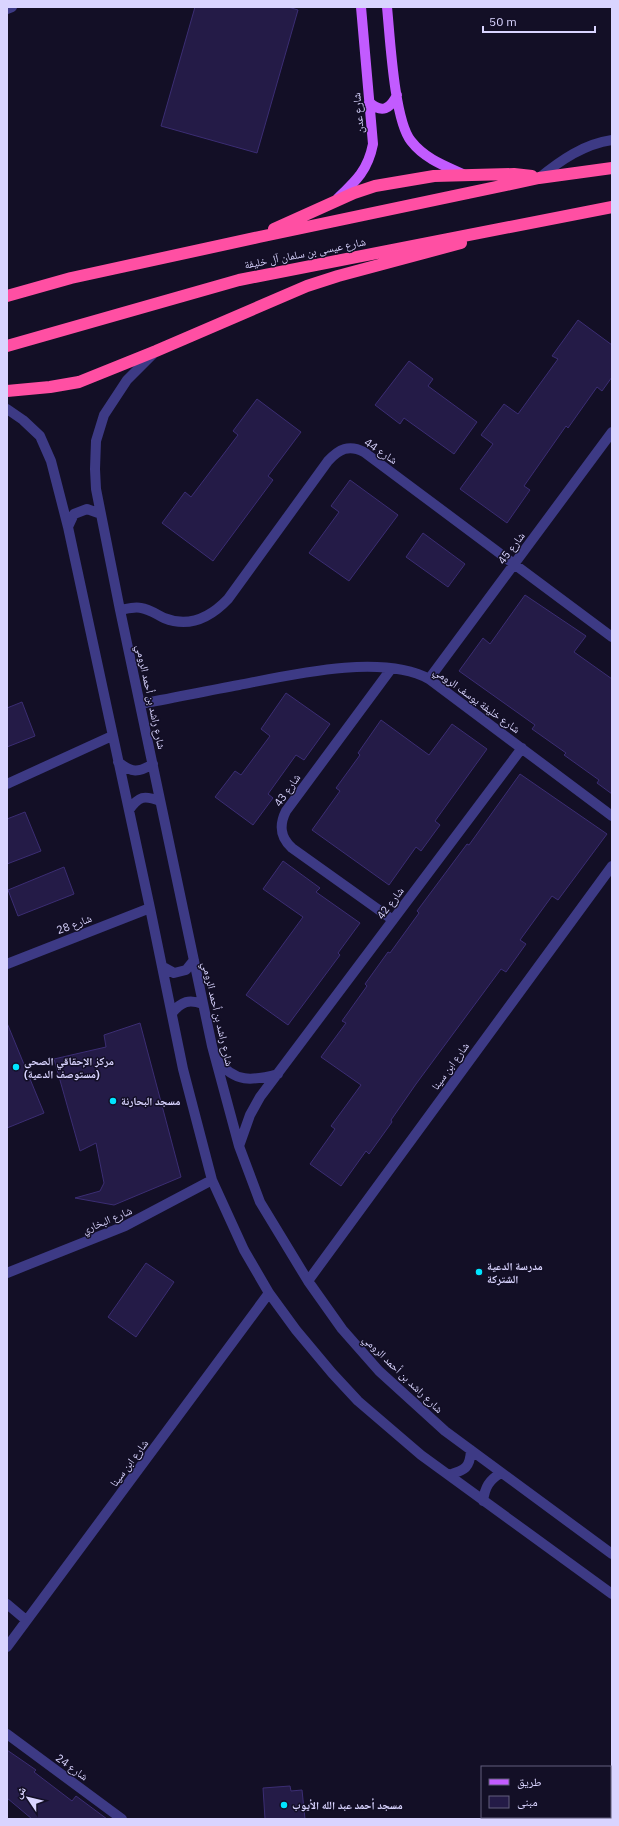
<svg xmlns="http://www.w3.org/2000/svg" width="619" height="1826" font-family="'IBM Plex Sans','Noto Naskh Arabic',sans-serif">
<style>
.building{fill:#241b47;stroke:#3b2d73}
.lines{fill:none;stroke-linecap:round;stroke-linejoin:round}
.minor{stroke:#3d3a85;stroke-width:10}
.major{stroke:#c25bff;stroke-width:10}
.highway{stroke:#ff4fa3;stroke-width:12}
.poi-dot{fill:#00e5ff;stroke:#130f26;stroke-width:1.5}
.labels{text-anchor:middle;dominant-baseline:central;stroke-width:3;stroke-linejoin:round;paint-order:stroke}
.street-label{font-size:11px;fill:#d9d4ff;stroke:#130f26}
.poi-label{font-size:11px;font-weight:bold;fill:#d9d4ff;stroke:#130f26;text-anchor:start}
</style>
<rect width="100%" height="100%" fill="#130f26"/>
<path class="building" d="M195,7h93l10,3 -41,143 -96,-27z
M578,320l34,25v32l-10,14 -5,-4 -29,41 -2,-2 -42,60 6,4 -23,33 -47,-34 33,-45 -12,-9 23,-31 14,10 40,-55 -6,-3z
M409,361l24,18 -5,7 49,36 -23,32 -50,-36 -4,6 -25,-19z
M257,399l44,33 -33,44 5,4 -60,81 -51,-38 23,-31 6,5 47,-62 -5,-4z
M350,480l48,35 -49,66 -40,-28 30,-41 -8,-6z
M423,533l42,31 -17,23 -42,-30z
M525,595l61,41 -12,16 38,27v115l-15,-11 2,-3 -35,-25 2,-2 -34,-24 3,-4 -76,-54 24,-33 7,6z
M286,693l44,31 -26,36 -8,-5 -28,39 5,4 -20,27 -38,-28 20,-26 6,4 29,-39 -9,-7z
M22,702l13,34 -28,11v-39z
M381,720l48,35 23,-31 35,25 -52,72 5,4 -19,26 -5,-4 -27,38 -77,-55 28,-39 -4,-3 24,-33 -2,-2z
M520,774l87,60 -49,66 -6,-4 -32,44 6,4 -20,28 -5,-3 -85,115 -25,36 1,2 -23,32 -3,-3 -25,35 -31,-22 25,-35 -4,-3 30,-41 -40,-28 25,-34 -4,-2 25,-35 -2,-2 23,-32 2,1 29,-40 -2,-2 50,-67 2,1z
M25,812l16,39 -34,13v-45z
M283,861l37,27 -4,4 44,31 -22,30 2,2 -52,70 -42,-30 57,-78 -40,-28z
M64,867l10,27 -56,22 -10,-26z
M7,1023l37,90 -37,15z
M140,1023l41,154 -67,28 -39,-7 25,-7 4,-8 -8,-40 -16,8 -26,-92 52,-12 -2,-12z
M146,1263l28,19 -38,55 -28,-20z
M7,1750l29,20 -2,2 38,29 4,-5 31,23h-75l-25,-21z
M290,1786l1,5 11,-1 3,29h-40l-2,-31z"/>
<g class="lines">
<path class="minor" d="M7,9l5,-2
M539,178c22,-18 45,-34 73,-38
M154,353l-27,27 -23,35 -8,26 -1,28 1,20 24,121 92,436 27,100 21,56 48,79 34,48 37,42 66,60 167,123
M7,409l16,11 17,16 11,25 17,66 82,381 33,161 29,111 32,70 25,43 27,37 36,43 26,28 63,54 191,139
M68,527l6,-13 13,-5 14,5
M120,610c6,-1 15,-4 21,-2 8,1 15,6 23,10 25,10 46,0 64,-19l100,-138c11,-12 21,-17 36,-9l248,185
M391,669l-105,142c-7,14 -6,26 6,37l101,72
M429,679l183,-247
M140,704c33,-6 66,-13 99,-19 51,-10 143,-32 190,-6l183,137
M118,762c14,11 20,11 35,2
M7,784l105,-48
M129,810c10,-14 15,-15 31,-9
M7,964l143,-56
M163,967l11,6 12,-3 8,-10
M172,1013c10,-12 17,-14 31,-9
M217,1060c18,23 35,21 61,14
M239,1146l11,-31 10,-18 262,-349
M7,1273l118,-47 87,-46
M308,1281l304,-415
M449,1475c16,-5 21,-7 22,-25
M483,1501c2,-14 6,-21 18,-28
M7,1604l19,16
M7,1647l262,-354
M7,1734l115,85"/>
<path class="major" d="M387,7c3,29 7,113 24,134 14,18 34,25 54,34
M369,102c13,12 21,7 28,-7
M338,198c18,-17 30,-28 35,-54l-12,-137"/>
<path class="highway" d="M274,229l80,-36 21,-7 59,-10 80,-2 18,2
M7,296l64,-18 188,-41 280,-59 73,-10
M7,346l232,-66 373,-73
M7,391l43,-4 29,-5 77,-31 151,-65 31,-10 123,-33"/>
</g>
<g class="poi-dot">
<circle cx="16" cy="1067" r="4"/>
<circle cx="113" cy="1101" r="4"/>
<circle cx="479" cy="1272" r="4"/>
<circle cx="284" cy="1805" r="4"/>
</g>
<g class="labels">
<g class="street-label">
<text transform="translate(358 113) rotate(-95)">شارع عدن</text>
<text transform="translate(305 253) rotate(-11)">شارع عيسى بن سلمان آل خليفة</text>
<text transform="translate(381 451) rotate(34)">شارع 44</text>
<text transform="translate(511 548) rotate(-53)">شارع 45</text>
<text transform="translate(151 697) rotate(78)">شارع راشد بن أحمد الرومي</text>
<text transform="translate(477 700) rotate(36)">شارع خليفة يوسف الرومي</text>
<text transform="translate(287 790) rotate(-55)">شارع 43</text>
<text transform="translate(390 903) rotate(-53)">شارع 42</text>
<text transform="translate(74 924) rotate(-21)">شارع 28</text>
<text transform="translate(218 1014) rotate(77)">شارع راشد بن أحمد الرومي</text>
<text transform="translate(450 1066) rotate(-54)">شارع ابن سينا</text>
<text transform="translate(107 1220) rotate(-23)">شارع البخاري</text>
<text transform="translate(403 1374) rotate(44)">شارع راشد بن أحمد الرومي</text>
<text transform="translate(129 1463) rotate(-53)">شارع ابن سينا</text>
<text transform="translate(72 1767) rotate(36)">شارع 24</text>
</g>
<g class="poi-label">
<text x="24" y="1061">مركز الإحقاقي الصحي<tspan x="24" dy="13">(مستوصف الدعية)</tspan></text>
<text x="121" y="1101">مسجد البحارنة</text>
<text x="487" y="1266">مدرسة الدعية<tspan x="487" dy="13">الشتركة</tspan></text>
<text x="292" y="1805">مسجد أحمد عبد الله الأيوب</text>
</g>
</g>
<rect width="619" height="1826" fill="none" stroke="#d9d4ff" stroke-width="16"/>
<rect x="481" y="1766" width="130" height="52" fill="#130f26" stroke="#625e7d"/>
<rect x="489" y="1779" width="20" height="6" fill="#c25bff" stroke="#625e7d"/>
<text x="517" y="1786" font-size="12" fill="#d9d4ff">طريق</text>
<rect x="489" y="1796" width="20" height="12" fill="#241b47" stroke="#625e7d"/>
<text x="517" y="1806" font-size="12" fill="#d9d4ff">مبنى</text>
<g transform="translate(28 1798) rotate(305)" stroke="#130f26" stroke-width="3" paint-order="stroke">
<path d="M0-3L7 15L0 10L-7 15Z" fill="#d9d4ff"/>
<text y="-6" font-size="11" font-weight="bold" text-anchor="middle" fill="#d9d4ff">ش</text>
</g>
<path d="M483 26v6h112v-6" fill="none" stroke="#d9d4ff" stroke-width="2"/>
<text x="489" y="26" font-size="12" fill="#d9d4ff" stroke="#130f26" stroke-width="3" paint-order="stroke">50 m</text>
</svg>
